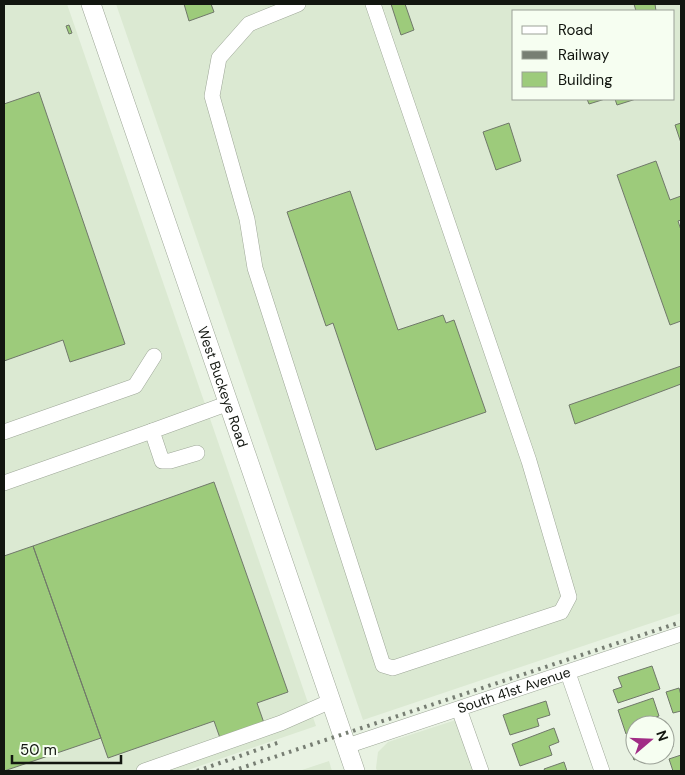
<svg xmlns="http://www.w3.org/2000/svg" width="685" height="775" font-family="'DM Sans',sans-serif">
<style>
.built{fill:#dbe9d2;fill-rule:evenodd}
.building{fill:#9dcb7b;stroke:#70786a}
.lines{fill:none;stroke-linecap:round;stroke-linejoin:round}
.minor-casing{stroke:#9ea798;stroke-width:16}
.major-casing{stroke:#9ea798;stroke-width:20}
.minor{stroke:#fff;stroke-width:15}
.major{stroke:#fff;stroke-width:19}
.rail{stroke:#777e73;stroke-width:4;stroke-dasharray:2.5 5;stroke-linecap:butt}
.labels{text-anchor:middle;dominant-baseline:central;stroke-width:4;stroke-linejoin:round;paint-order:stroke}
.street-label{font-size:14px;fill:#121610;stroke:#f6fef1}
</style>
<rect width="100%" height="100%" fill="#e8f2e2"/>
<path class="built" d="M4,4h63l249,722 -131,45h-181z
M116,4h565v609l-318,107zM514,11h160v88h-160z
M468,716l19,55h-110l-1,-3 2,-16 10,-10z
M329,761l3,10h-33z"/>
<path class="building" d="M184,4h27l3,8 -25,9z
M391,4h14l9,26 -13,5z
M634,4h21l1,7h-20z
M69,25l3,8 -3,1 -3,-8z
M39,92l86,252 -55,18 -7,-22 -59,21v-257z
M587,99h18l-16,5z
M615,99h21l-19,6z
M509,123l12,38 -25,9 -13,-38z
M681,123v20l-6,-18z
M656,161l14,39 11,-4v24l-3,1 3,9v91l-11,4 -53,-150z
M350,191l48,139 45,-15 3,8 8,-3 32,92 -110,38 -43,-127 -7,3 -39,-114z
M681,366v18l-106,40 -6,-19z
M214,482l74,210 -31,11 7,20 -44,15 -6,-17 -106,37 -75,-212z
M33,546l68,192 -97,33v-215z
M652,666l8,23 -42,14 -5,-13 9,-3 -4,-10z
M679,688l2,7v16l-8,2 -7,-21z
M653,698l6,18 -16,5 2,4h-10v6l-9,3 -8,-24z
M546,701l4,14 -13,4 2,7 -29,9 -7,-20z
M554,728l5,14 -10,4 3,9 -32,11 -8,-22z
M668,733l5,14 -8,3v-16z
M635,744v11h15l-16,5 -5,-14z
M681,755v16h-8l-4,-12z
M564,762l3,9h-22l-1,-2z"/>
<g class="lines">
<defs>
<g id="minor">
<path d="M298,4l-49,20 -30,34 -7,38 35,123 8,49 128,397 10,3 168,-56 8,-15 -40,-136 -156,-457"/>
<path d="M4,432l131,-46 19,-30"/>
<path d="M197,453l-27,8h-8l-10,-30 77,-28"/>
<path d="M4,483l148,-52"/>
<path d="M568,673l34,98"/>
<path d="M459,709l22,62"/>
<path id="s1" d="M347,746l334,-112"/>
<path d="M144,771l137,-48 50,-22"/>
</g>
<g id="major">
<path id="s2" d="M91,4l264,767"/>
</g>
</defs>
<use href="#minor" class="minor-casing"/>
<use href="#major" class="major-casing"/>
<use href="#minor" class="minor"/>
<use href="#major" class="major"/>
<path class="rail" d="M197,771l83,-29
M232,771l449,-149"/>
</g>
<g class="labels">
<g class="street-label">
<text stroke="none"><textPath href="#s2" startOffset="405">West Buckeye Road</textPath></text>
<text stroke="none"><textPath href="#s1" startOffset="176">South 41st Avenue</textPath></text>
</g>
</g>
<rect width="685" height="775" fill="none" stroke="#121610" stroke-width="10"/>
<rect x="512" y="10" width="162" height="90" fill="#f6fef1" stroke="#9ba197"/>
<rect x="522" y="26" width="25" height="8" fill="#ffffff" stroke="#9ba197"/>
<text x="558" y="35" font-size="15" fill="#121610">Road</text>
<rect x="522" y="51" width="25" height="8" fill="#777e73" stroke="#9ba197"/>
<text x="558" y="60" font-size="15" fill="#121610">Railway</text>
<rect x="522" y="72" width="25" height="15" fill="#9dcb7b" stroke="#9ba197"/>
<text x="558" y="85" font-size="15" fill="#121610">Building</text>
<g transform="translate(650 740) rotate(71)"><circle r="24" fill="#f6fef1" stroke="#9ba197"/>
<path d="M0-4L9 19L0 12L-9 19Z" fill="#a12c85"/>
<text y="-8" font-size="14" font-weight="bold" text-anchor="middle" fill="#121610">N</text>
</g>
<path d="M12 755v8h109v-8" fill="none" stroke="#121610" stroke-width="2.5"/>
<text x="20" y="755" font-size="15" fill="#121610" stroke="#f6fef1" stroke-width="4" paint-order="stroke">50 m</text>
</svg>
